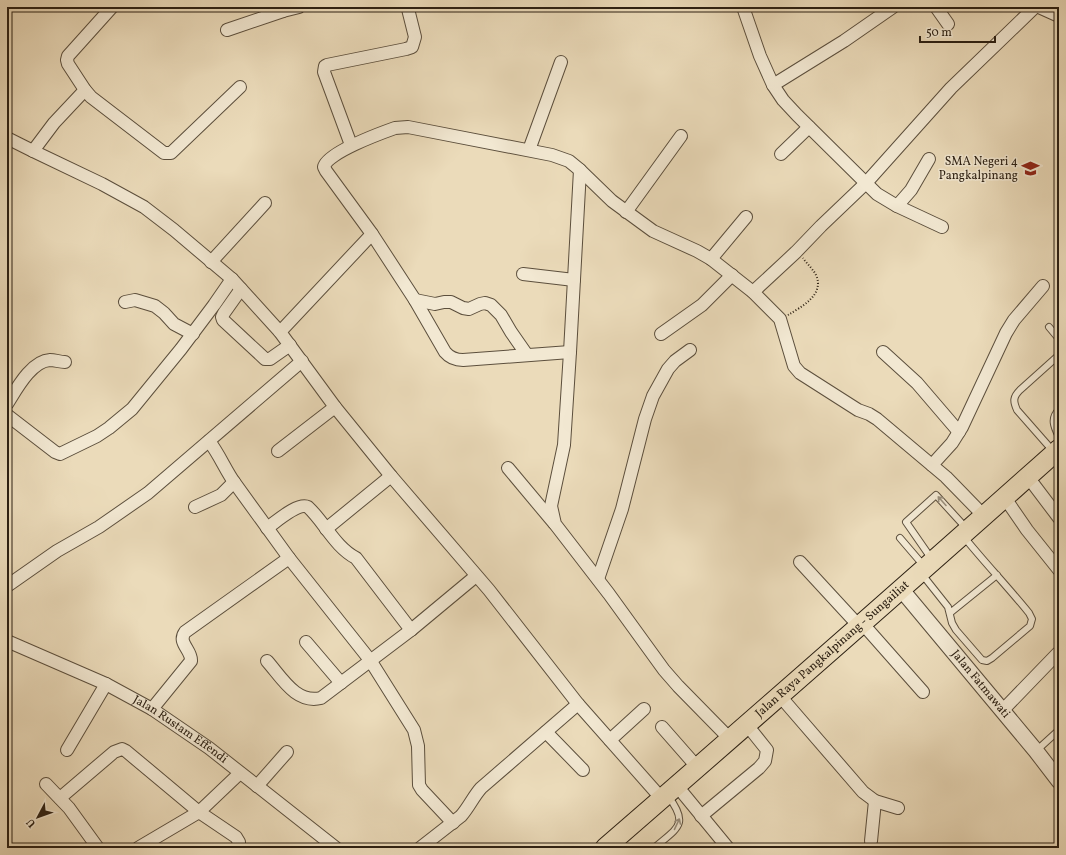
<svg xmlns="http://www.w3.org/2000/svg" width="1066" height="855" font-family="Vollkorn,serif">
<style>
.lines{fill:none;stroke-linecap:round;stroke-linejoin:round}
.service-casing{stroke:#5c4f3d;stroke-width:8}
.minor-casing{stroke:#5c4f3d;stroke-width:14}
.tertiary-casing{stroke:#5c4f3d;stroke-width:17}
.trunk-casing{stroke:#2c2013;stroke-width:21}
.path{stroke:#2c2013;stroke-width:2;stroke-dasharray:1 2;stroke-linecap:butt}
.service{stroke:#f2e8d2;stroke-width:6}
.minor{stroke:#f2e8d2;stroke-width:12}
.tertiary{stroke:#f2e8d2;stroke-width:15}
.trunk{stroke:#ebdbba;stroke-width:19}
.oneway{stroke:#998e7c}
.labels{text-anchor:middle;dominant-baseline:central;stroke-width:3;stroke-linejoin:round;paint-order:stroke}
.poi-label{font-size:12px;fill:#2c2013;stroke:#f2e8d2;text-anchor:end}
.street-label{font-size:12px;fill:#2c2013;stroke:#f2e8d2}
</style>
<rect width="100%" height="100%" fill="#ebdbba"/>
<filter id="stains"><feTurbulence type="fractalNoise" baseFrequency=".005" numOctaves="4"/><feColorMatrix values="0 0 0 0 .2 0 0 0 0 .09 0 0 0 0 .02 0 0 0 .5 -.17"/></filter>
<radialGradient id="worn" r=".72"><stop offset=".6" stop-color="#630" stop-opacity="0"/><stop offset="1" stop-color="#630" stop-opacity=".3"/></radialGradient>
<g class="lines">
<defs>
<path id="service" d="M1049,327l10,12
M1059,410c-9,8 -5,17 0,27
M1053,451l-36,-41c-4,-9 -4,-13 3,-20l39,-35
M900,538l24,28
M931,558l-25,-36 30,-27 31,34
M921,573l27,34 4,16 4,7 26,30 5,1 5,-3 38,-32 2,-7 -3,-6c-21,-26 -44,-50 -65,-76
M950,613l47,-38
M1036,751l23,-21
M654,848c23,-20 36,-23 14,-52"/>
<g id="minor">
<path d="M112,7l-44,49 -1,4 1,4 17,26 6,7 73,56h7l69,-66"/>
<path d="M743,7l17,49 13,29 10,15 14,15 80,79 20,12 45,21"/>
<path d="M936,7l12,17"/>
<path d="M1039,7l20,9"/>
<path d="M283,11l16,-4"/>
<path d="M227,30l56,-19 -1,-4"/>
<path d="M773,85l71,-44 49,-34"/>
<path d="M7,138l26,13 69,33 42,23 30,23 58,49 48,53 55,75 56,69 98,114 89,114 84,95"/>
<path d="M351,145l-27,-73 1,-6 2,-1 79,-16 6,-2 3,-10 -7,-28"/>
<path d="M529,150l32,-88"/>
<path d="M33,151l21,-28 31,-33"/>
<path d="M781,154l28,-27"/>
<path d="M580,170l-10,182 -6,93 -13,61 4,18 54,70 55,76 14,16 52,53"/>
<path d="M897,206l14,-16 18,-31"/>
<path d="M626,212l55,-76"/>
<path d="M711,259l35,-42"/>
<path d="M211,262l54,-59"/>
<path d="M523,274l51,6"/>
<path d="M241,289l-17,24 -2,4 1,3 42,39h5l20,-14"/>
<path d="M753,292l43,-40 25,-26 45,-43 85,-95 84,-81"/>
<path d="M415,300l20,4 9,-2h7l12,6 6,1 11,-5 5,-1 6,2 10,10 10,17 16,23"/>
<path d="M125,302l10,-2 20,6 9,7 10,11 19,10"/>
<path d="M280,332l92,-98"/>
<path d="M661,334l41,-29 30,-30"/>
<path d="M570,352l-107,8c-8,0 -13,-2 -18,-8l-30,-52 -43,-66 -46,-63 -2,-4c2,-14 57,-34 71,-39l13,-1 144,28 17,6 11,9 32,31 41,30 44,20 14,8 42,33 27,27 14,47 6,7 58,37 11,4 8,5 69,58 39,40"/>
<path d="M883,352l34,31 42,49"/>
<path d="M7,404c9,-14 24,-43 43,-44 5,0 10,2 15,2"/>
<path d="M7,415l48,37 5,2 37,-18 12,-8 23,-19 49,-60 33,-44 18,-26"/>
<path d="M209,441c10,13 16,28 25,41l55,76 81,102 44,70 4,16 1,39 3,5 31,33"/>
<path d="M278,451l57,-44"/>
<path d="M932,465l20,-22 10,-16 44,-94 8,-13 29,-34"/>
<path d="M508,468l46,55"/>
<path d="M1028,477l31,41"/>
<path d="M1005,498l22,32 32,40"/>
<path d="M195,507l26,-12 13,-13"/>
<path d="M267,528c9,-6 31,-26 41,-21 17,16 27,40 48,51l55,72"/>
<path d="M326,529l65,-53"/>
<path d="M800,562l59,64"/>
<path d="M598,579l24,-70 23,-90 8,-23 15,-27 7,-8 15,-11"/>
<path d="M7,586l50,-35 42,-24 49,-34 154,-132"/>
<path d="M862,623l61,69"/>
<path id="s1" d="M7,641l99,43 46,25 57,39 127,100"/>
<path d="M306,642l35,41"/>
<path d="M267,661c15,17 29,43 54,37l90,-68 65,-54"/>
<path d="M780,696l83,96 12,9 23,7"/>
<path d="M152,709l39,-48c1,-11 -14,-18 -6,-29l104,-74"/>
<path d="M1002,711l56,-58"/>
<path d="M662,727l36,41"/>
<path d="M546,732l37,38"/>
<path d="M610,740l34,-31"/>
<path d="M67,750l39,-66"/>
<path d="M46,784l23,24 29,40"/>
<path d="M257,786l30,-34"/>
<path d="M677,786l51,62"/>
<path d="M60,798l54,-46 8,-3 4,2 73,61 37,25 3,5 -1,6"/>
<path d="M701,816l58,-48 6,-7 2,-11 -20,-25"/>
<path d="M871,841l4,-40"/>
<path d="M138,848l61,-36 41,-39"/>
<path d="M420,848l41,-32c8,-9 12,-19 20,-28l97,-84"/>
</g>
<g id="tertiary">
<path id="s2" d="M901,589l135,162 23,30"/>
</g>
<g id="trunk">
<path id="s3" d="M605,848c152,-132 304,-265 454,-399"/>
</g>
</defs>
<use href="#service" class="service-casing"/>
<use href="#minor" class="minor-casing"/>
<use href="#tertiary" class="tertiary-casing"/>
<use href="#trunk" class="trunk-casing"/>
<path class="path" d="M788,315c13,-8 37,-20 28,-40 -3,-6 -9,-11 -13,-17"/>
<use href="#service" class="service"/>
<use href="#minor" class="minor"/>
<use href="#tertiary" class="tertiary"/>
<use href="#trunk" class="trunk"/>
</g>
<defs><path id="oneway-shaft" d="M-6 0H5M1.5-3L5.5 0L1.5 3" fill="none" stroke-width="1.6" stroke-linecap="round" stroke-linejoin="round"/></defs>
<g class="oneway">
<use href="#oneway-shaft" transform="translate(942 501) rotate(-132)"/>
<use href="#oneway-shaft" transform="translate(677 824) rotate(-65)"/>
</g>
<defs>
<symbol id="school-bare" viewBox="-9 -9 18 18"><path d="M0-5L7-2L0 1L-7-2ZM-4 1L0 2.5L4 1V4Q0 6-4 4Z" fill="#8f2418" stroke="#f2e8d2" stroke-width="2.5" paint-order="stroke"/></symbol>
</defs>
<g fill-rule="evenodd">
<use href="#school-bare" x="1018" y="156" width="25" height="25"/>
</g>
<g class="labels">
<g class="poi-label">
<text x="1018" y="162">SMA Negeri 4<tspan x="1018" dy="14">Pangkalpinang</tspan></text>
</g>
<g class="street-label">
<text stroke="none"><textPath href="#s3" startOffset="302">Jalan Raya Pangkalpinang - Sungailiat</textPath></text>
<text stroke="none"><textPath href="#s2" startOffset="124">Jalan Fatmawati</textPath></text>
<text stroke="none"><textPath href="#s1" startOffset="195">Jalan Rustam Effendi</textPath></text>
</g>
</g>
<rect width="1066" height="855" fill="none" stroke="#ebdbba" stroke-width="24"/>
<rect x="8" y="8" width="1050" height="839" fill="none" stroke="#2c2013" stroke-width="2"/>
<rect x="12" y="12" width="1042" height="831" fill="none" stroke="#2c2013"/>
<g transform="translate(38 817) rotate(229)" stroke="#f2e8d2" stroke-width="3" paint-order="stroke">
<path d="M0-3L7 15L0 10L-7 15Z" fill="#2c2013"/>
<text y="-6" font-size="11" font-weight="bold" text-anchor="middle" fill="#2c2013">U</text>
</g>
<path d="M920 36v6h75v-6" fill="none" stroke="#2c2013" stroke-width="2"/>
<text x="926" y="36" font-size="12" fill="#2c2013" stroke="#f2e8d2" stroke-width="3" paint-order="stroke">50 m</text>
<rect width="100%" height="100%" filter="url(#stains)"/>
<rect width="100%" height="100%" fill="url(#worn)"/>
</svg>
